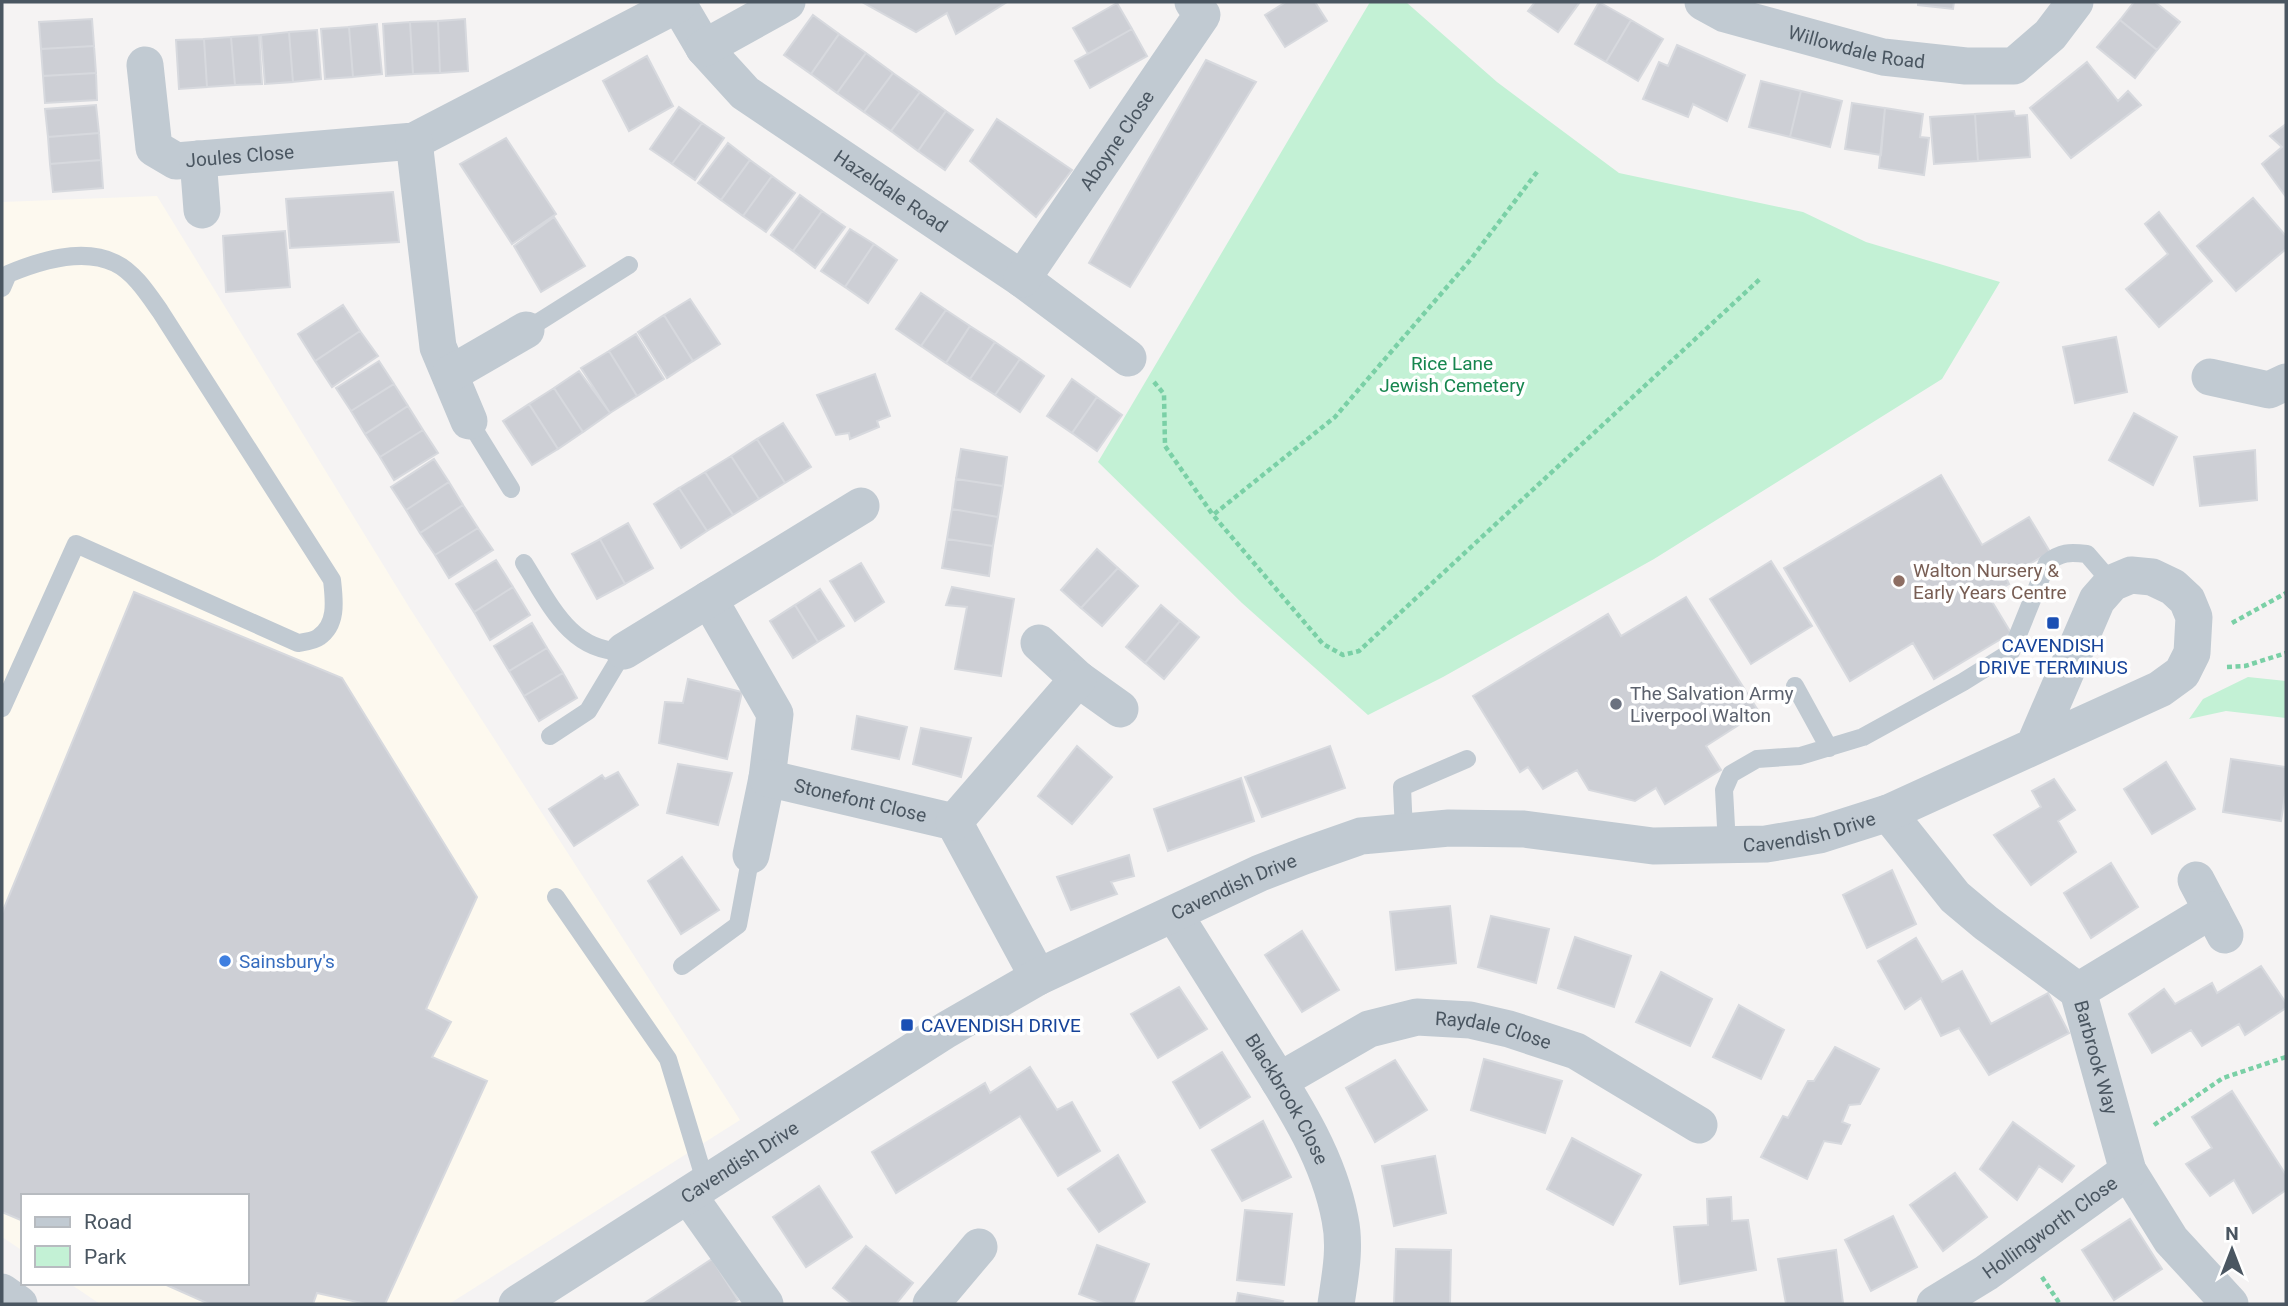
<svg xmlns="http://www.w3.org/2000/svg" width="2288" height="1306" font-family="Roboto,sans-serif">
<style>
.commercial{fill:#fdf9ef}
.green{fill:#c3f1d5}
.building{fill:#cdcfd5;stroke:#d7d9de;stroke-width:2}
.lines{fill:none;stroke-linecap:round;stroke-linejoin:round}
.path{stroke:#7ad0a6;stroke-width:4.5;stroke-dasharray:5 3.5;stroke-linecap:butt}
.service{stroke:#c1cad2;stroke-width:18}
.minor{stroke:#c1cad2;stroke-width:37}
.education-dot{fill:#8d6e63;stroke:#fff;stroke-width:2.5}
.transit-dot{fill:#1a4fb4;stroke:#fff;stroke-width:2.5}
.worship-dot{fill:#6b7280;stroke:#fff;stroke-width:2.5}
.shop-dot{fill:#3f7fe0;stroke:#fff;stroke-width:2.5}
.labels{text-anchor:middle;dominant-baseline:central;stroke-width:7;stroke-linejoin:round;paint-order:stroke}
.street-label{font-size:19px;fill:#4a5661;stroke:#fff}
.park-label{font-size:19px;fill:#17864f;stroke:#fff}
.education-label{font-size:19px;fill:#785e54;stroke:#fff;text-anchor:start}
.transit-label{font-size:19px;fill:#164399;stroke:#fff}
.worship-label{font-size:19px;fill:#5b616d;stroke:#fff;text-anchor:start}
.shop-label{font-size:19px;fill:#366cbe;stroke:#fff;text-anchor:start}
</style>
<rect width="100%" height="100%" fill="#f5f3f3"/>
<path class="commercial" d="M157,196l252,411 331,513 -291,184h-349l-31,-21h178v-87h-224v55l-21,-14v-1035z"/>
<path class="green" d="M1370,2h36l91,80 122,91 184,39 63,30 134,40 -58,97 -288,180 -211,118 -75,38 -126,-112 -144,-141z
M2248,677l38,4v37l-60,-7 -37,8 14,-20z"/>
<path class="building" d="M862,2h145l-51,32 -9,-21 -31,19z
M1286,2h29l12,19 -42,26 -20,-32z
M1535,2h45l-22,30 -30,-21z
M1599,2l32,18 -25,42 -31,-18z
M1918,2h36l-1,7 -35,-4z
M2134,2h21l25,20 -23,28 -37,-30z
M1117,3l15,26 -44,25 -15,-26z
M813,15l26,19 -28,40 -27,-19z
M92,19l2,27 -53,3 -2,-27z
M465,19l3,52 -28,2 -2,-52z
M1631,20l32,19 -25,42 -32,-19z
M2120,20l37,30 -22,28 -38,-31z
M438,21l2,52 -27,1 -3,-52z
M410,22l3,52 -27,2 -3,-52z
M377,24l5,50 -29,3 -4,-50z
M349,27l4,50 -28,2 -4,-50z
M1132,29l15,27 -57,32 -15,-27z
M317,30l4,49 -28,3 -4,-50z
M289,32l4,50 -28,2 -4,-49z
M839,34l27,19 -29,40 -26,-19z
M259,35l3,49 -27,1 -4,-48z
M231,37l4,48 -28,2 -3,-48z
M204,39l3,48 -28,2 -3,-49z
M1677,45l68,30 -18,46 -34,-17 -5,13 -45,-18 16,-37 9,4z
M94,46l2,27 -53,3 -2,-27z
M866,53l27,20 -29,39 -27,-19z
M647,56l26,50 -44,25 -26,-50z
M1206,60l50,22 -126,205 -41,-24z
M2087,62l31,39 10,-10 13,14 -70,53 -41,-50z
M96,73l1,27 -52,3 -2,-27z
M893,73l27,19 -29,39 -27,-19z
M1761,81l40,10 -11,46 -41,-10z
M1801,91l41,10 -12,46 -40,-10z
M920,92l26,19 -28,40 -27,-20z
M1852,103l33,5 -4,47 -36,-6z
M96,105l3,28 -51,4 -3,-28z
M679,107l23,16 -30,41 -22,-15z
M1885,108l38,6 -3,23 9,1 -5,37 -45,-7z
M946,111l27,19 -28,40 -27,-19z
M2014,111l1,5 12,-1 3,42 -52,4 -3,-47z
M1975,114l3,47 -44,3 -4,-47z
M997,119l75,51 -36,47 -66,-56z
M702,123l22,15 -29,42 -23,-16z
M2286,124v73l-24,-33 20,-17 -12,-11z
M99,133l2,27 -51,4 -2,-27z
M506,138l50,76 -44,30 -52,-80z
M728,143l22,17 -29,40 -23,-17z
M101,160l2,28 -50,4 -3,-28z
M750,160l22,16 -29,40 -22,-16z
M772,176l23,17 -29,39 -23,-16z
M393,192l6,50 -109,6 -4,-49z
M800,195l22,16 -29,40 -22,-16z
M2253,198l33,38v13l-50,42 -39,-45z
M822,211l23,16 -30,41 -22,-17z
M2159,212l53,69 -53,46 -33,-38 42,-35 -23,-30z
M554,217l31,49 -44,26 -27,-46z
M850,229l24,15 -29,43 -24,-16z
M285,231l5,56 -64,5 -3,-56z
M874,244l23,16 -29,43 -23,-16z
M921,293l25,17 -25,36 -25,-17z
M690,299l30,45 -27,17 -29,-46z
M343,305l17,26 -45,30 -17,-27z
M946,310l24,16 -24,37 -25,-17z
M664,315l29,46 -26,17 -29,-46z
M970,326l25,16 -25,37 -24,-16z
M360,331l18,25 -46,31 -17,-26z
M636,334l28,45 -27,17 -28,-45z
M2116,337l11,55 -52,11 -12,-56z
M995,342l25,17 -25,36 -25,-16z
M609,351l28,45 -27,17 -29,-45z
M1020,359l24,17 -24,36 -25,-17z
M379,361l15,23 -43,27 -15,-23z
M579,371l31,42 -27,19 -29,-44z
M875,374l15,42 -13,5 2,6 -29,12 -1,-6 -13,2 -19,-40z
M1072,379l25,18 -25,36 -25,-17z
M394,384l14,22 -43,28 -14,-23z
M554,388l29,44 -25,17 -29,-45z
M1097,397l25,18 -25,36 -25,-18z
M529,404l29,45 -26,16 -29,-44z
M408,406l15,24 -43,27 -15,-23z
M2134,413l43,24 -24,48 -44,-25z
M783,423l28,44 -26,16 -28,-44z
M423,430l15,23 -44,27 -14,-23z
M757,439l28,44 -26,16 -28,-43z
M961,449l46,8 -4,29 -47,-7z
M2255,450l2,50 -57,6 -6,-49z
M731,456l28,43 -26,16 -28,-43z
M434,459l15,23 -43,28 -15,-23z
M705,472l28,43 -26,16 -28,-43z
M1941,475l41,70 47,-28 21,35 -44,26 3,6 -21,11 23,38 -77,46 -21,-36 -63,38 -66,-113z
M956,479l47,7 -5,31 -46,-8z
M449,482l14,23 -43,28 -14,-23z
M679,488l28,43 -26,17 -27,-44z
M463,505l15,23 -43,27 -15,-22z
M952,509l46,8 -5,29 -46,-7z
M628,523l25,45 -28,16 -25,-45z
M478,528l15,22 -44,28 -14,-23z
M600,539l25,45 -28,15 -25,-45z
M947,539l46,7 -4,30 -47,-8z
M1097,549l21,19 -37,40 -20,-18z
M496,560l17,27 -39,25 -18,-28z
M1771,561l41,65 -61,38 -41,-65z
M861,563l23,39 -29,19 -25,-40z
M1118,568l20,18 -36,40 -21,-18z
M513,587l17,28 -40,25 -16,-28z
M952,587l62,12 -13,77 -46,-7 12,-62 -21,-2z
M820,589l24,37 -26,16 -23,-37z
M134,592l208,86 135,219 -51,112 25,13 -19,35 55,24 -102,223h-19l-49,-11 -4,11h-104l-47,-21h85v-87h-224v25l-21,-9v-299z
M1686,597l73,115 -53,34 15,24 -56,34 -9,-16 -21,13 -46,-11 -12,-20 -34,19 -15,-22 -8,5 -47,-76 135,-82 13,22z
M795,605l23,37 -25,16 -23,-37z
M1161,605l19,16 -35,42 -19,-16z
M1180,621l19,16 -35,42 -19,-16z
M532,623l15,25 -38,23 -15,-25z
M547,648l16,25 -39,23 -15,-25z
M563,673l14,25 -38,23 -15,-25z
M688,679l54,13 -15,67 -68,-16 6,-41 18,1z
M857,716l50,11 -8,32 -47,-10z
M921,728l50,10 -10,39 -48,-13z
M1077,746l35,31 -40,47 -34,-28z
M1330,746l15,42 -83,29 -17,-40z
M2231,759l55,8v22l-5,32 -58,-9z
M2166,762l29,47 -43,25 -28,-45z
M678,764l54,9 -14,52 -51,-12z
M618,772l20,33 -64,41 -25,-37 53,-34 3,4z
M1241,778l13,43 -86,30 -14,-42z
M2054,779l21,31 -17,11 18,31 -45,33 -37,-50 47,-28 -9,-16z
M1129,855l5,21 -23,6 6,12 -46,16 -14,-33z
M682,857l37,53 -38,24 -33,-53z
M2111,863l27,44 -47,31 -27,-45z
M1892,870l24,54 -49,24 -24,-53z
M1450,906l6,57 -60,7 -6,-58z
M1491,916l58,13 -13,54 -58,-16z
M1302,931l37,59 -37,22 -37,-57z
M1575,937l56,19 -17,51 -56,-19z
M1916,938l26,44 20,-11 29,53 57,-31 21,40 -80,42 -30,-47 -18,8 -20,-38 -16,11 -27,-48z
M2261,966l25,37v5l-41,27 -6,-11 -37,22 -11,-16 -39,23 -23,-39 35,-25 11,15 37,-21 5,10z
M1661,972l51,27 -22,47 -54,-24z
M1179,987l28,42 -49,29 -27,-44z
M1739,1005l45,25 -23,49 -48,-22z
M1835,1047l44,22 -19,35 -11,1 -7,17 8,3 -9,19 -17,-3 -17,38 -46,-22 22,-41 5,2 20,-37h6z
M1222,1052l28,45 -50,31 -27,-46z
M1484,1059l78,22 -17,52 -74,-23z
M1395,1060l32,50 -52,32 -29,-54z
M1030,1067l27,43 15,-8 28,49 -42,25 -38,-60 -124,77 -24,-41 113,-69 5,10z
M2232,1091l54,84v15l-33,23 -19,-33 -24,16 -24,-32 26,-16 -20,-31z
M1263,1121l28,56 -49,24 -30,-51z
M2013,1122l61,44 -12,16 -23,-16 -22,34 -37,-31z
M1572,1138l69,37 -28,50 -66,-36z
M1118,1155l27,47 -46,30 -31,-43z
M1435,1156l11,57 -52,13 -12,-60z
M1955,1173l32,44 -44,34 -33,-46z
M819,1186l33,51 -46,30 -33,-50z
M1731,1197l1,24 16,-1 8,50 -76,14 -6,-57 34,-2 -1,-26z
M1245,1210l47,4 -8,71 -47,-5z
M1893,1216l24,51 -46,24 -26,-51z
M2130,1219l32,50 -48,31 -32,-50z
M1097,1245l52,19 -16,40h-28l-26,-10z
M866,1246l47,37 -17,21h-44l-19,-16z
M1396,1249l55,1 -1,54h-56z
M1836,1250l7,53 -57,1 -8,-45z
M712,1259l26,41 -7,4h-88z
M1238,1293l45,8 -1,3h-46z"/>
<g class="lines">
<path class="path" d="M1537,172l-66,87 -136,158 -122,98 110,129 20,11 16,-4 402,-373
M1154,382l10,12 1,52 48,69
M2232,623l54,-30
M2227,667l18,-1 41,-13
M2154,1125l69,-47 63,-21
M2042,1277l18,27"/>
<path class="service" d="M2,288l6,-14c31,-13 74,-27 107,-11 19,9 33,31 45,48l172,269c2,19 6,44 -13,57 -5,4 -15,5 -21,6l-222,-99 -74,164
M526,330l103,-65
M469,421l42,68
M524,563c25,39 46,90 100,88
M1795,686l34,62
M550,736l38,-25 36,-60
M1404,832l-2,-45 65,-28
M1727,845l-3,-55 7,-16 26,-15 43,-3 63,-19 100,-55 48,-30 36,-89c14,-11 22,-11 40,-9l25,29
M556,897l112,162 38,125
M682,966l56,-41 13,-70"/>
<g class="minor">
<path id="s1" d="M677,2l27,46 41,45 277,186 106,79"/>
<path id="s2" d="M1703,2l22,12 158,43 83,9h48l36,-31 25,-33"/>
<path d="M704,48l83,-46"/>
<path id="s3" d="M145,65l9,83 22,13 238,-20 264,-137"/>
<path d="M414,141l24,206 31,74"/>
<path d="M198,159l4,51"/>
<path id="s4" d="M1022,279l180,-264 -9,-13"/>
<path d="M450,374l76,-44"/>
<path d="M2210,377l59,13 17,-8"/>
<path d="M709,599l66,115 -8,64 -16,77"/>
<path d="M1039,643l39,36 42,30"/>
<path d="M624,651l237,-145"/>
<path id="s5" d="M767,778l187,44 84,155"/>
<path id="s6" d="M1888,813l67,84 31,26 92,68 50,180 43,69 59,64"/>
<path d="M954,822l124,-143"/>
<path d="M2196,880l29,55"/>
<path id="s7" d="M1174,914c28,44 55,88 83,132 34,54 71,109 83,173 6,29 0,57 -4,85"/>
<path d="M2078,991l134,-81"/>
<path id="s8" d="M1279,1081l90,-52 48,-12 53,3 39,9 67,22 123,74"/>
<path d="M688,1195l77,109"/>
<path d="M2,1292l17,12"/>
<path id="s9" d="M517,1304l429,-274 92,-53 222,-104 44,-17 57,-20 88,-8 75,1 129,17 113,-2 53,-9 69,-22 272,-124 22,-16 10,-20 2,-36 -7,-17 -14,-13 -21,-10 -21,-2 -19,8 -15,17 -63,146"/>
<path d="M931,1304l48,-57"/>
<path id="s10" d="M1935,1304l51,-31 142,-102"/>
</g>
</g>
<circle class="education-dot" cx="1899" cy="581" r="7"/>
<g class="transit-dot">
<rect x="2046" y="616" width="14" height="14" rx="3.5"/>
<rect x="900" y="1018" width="14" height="14" rx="3.5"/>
</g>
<circle class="worship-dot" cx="1616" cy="704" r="7"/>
<circle class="shop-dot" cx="225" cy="961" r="7"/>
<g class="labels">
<g class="street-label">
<text stroke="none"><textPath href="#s2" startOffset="161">Willowdale Road</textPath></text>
<text stroke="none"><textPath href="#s4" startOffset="168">Aboyne Close</textPath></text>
<text stroke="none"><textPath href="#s3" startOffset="173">Joules Close</textPath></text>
<text stroke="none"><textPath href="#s1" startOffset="290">Hazeldale Road</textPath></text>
<text stroke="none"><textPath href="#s5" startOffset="96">Stonefont Close</textPath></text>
<text stroke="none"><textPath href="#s9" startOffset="1419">Cavendish Drive</textPath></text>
<text stroke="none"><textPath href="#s9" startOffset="831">Cavendish Drive</textPath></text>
<text stroke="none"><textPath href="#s8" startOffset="231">Raydale Close</textPath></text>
<text stroke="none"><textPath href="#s6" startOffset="331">Barbrook Way</textPath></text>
<text stroke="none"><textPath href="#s7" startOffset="217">Blackbrook Close</textPath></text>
<text stroke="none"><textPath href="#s9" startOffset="264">Cavendish Drive</textPath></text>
<text stroke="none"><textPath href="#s10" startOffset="138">Hollingworth Close</textPath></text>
</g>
<g class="park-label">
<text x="1452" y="363">Rice Lane<tspan x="1452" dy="22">Jewish Cemetery</tspan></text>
</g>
<g class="education-label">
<text x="1913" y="570">Walton Nursery &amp;<tspan x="1913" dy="22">Early Years Centre</tspan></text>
</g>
<g class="transit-label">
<text x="2053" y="645">CAVENDISH<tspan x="2053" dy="22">DRIVE TERMINUS</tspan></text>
<text x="921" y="1025" text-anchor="start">CAVENDISH DRIVE</text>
</g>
<g class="worship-label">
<text x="1630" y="693">The Salvation Army<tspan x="1630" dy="22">Liverpool Walton</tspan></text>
</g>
<g class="shop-label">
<text x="239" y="961">Sainsbury's</text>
</g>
</g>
<rect width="2288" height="1306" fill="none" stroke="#4a5661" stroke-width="7"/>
<rect x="21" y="1194" width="228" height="91" fill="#ffffff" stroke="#b7bbc0" stroke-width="2"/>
<rect x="35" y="1217" width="35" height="10" fill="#c1cad2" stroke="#b7bbc0" stroke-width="2"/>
<text x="84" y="1229" font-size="21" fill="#4a5661">Road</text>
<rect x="35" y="1246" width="35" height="21" fill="#c3f1d5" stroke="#b7bbc0" stroke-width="2"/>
<text x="84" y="1264" font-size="21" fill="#4a5661">Park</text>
<g transform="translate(2232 1250)" stroke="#ffffff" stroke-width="5" paint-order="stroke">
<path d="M0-5L12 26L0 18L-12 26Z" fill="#4a5661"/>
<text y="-10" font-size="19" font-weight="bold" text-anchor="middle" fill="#4a5661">N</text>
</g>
</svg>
